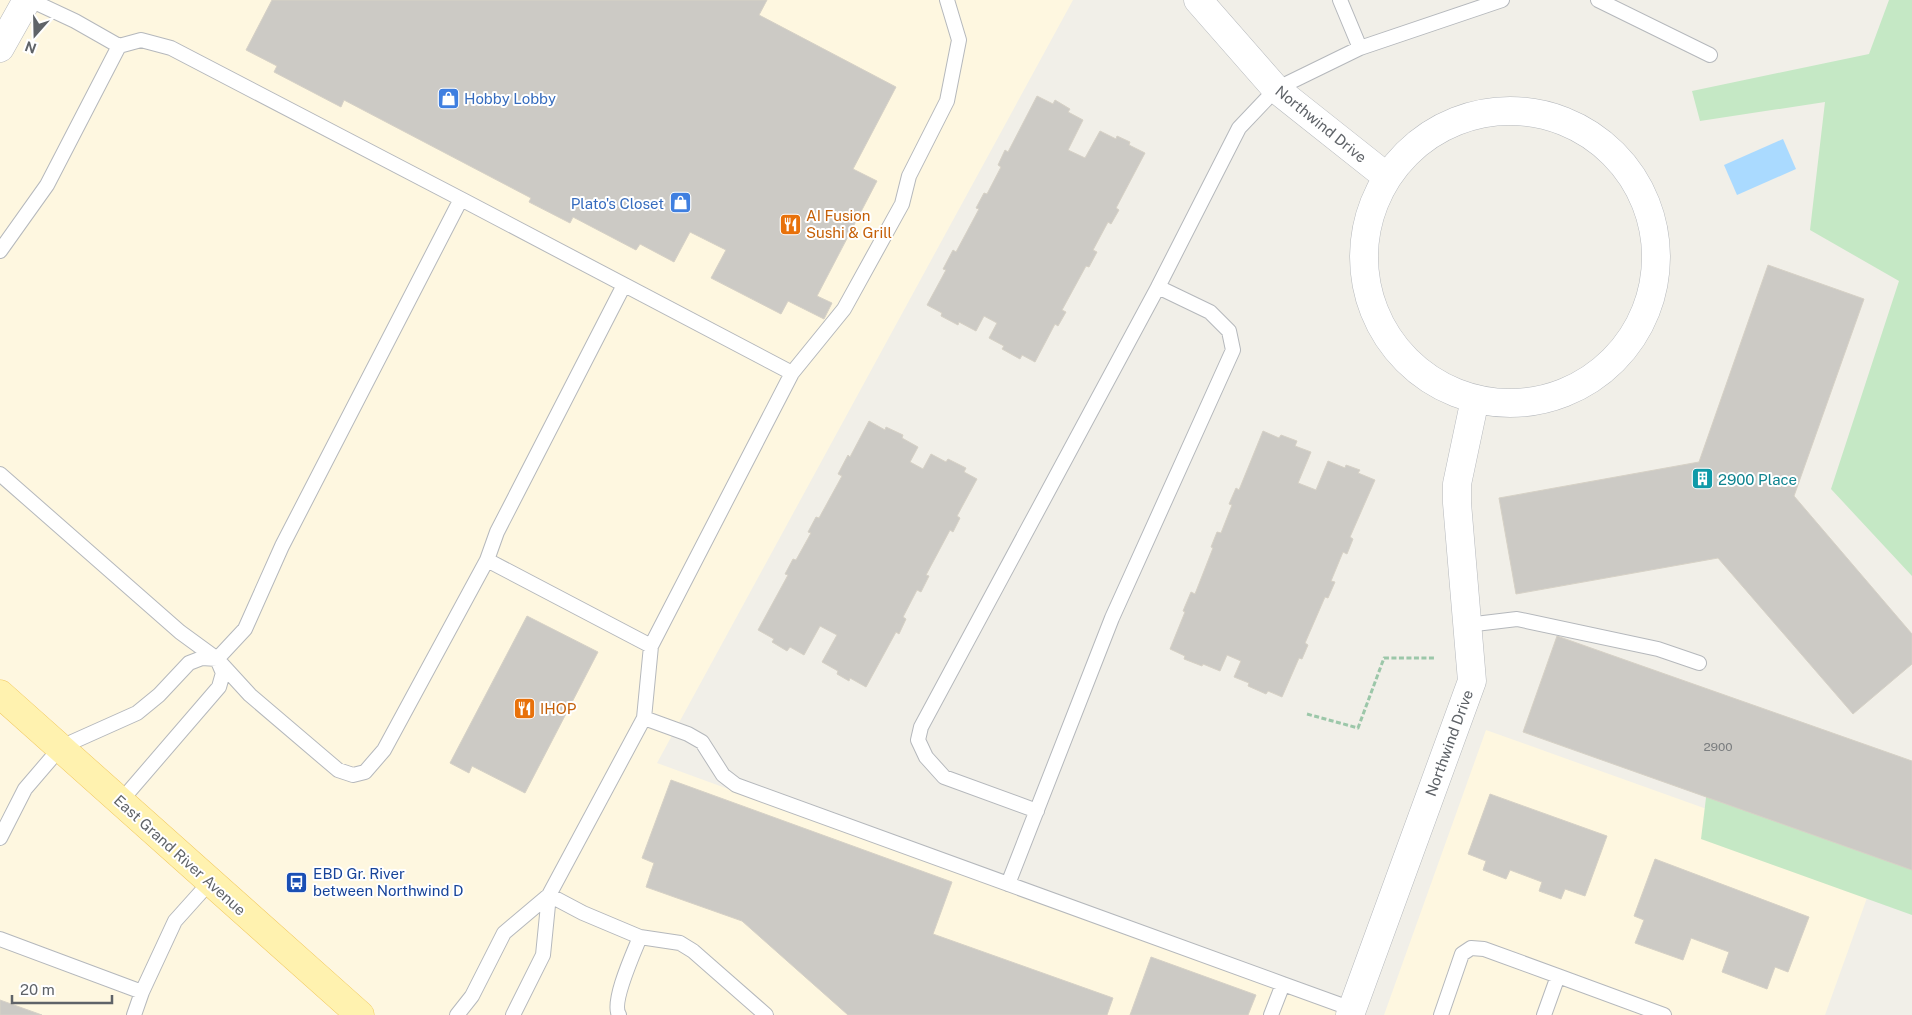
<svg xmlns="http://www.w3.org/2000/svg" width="1912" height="1015" font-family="'Public Sans',sans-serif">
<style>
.commercial{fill:#fef7e0}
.green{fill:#c5e8c5}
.water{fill:#aadaff}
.building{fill:#cccac5;stroke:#d6d1c6}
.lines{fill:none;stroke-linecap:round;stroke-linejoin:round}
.lane-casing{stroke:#b5b8bc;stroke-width:16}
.street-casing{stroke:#b5b8bc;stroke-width:29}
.primary-casing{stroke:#f2c960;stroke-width:29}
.path{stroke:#9cc7a9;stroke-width:3;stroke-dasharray:5 2.5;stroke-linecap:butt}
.lane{stroke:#fff;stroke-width:14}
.street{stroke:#fff;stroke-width:28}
.primary{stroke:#fff2af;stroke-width:28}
.labels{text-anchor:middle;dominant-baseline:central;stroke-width:4;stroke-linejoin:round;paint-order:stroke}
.number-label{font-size:12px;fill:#7a7d7f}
.shop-label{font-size:15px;fill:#366cbe;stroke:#fff;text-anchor:start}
.street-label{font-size:15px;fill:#5f6368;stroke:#fff}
.food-label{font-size:15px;fill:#c56008;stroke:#fff;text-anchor:start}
.culture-label{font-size:15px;fill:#0d838f;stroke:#fff;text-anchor:start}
.transit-label{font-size:15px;fill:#164399;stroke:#fff;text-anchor:start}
</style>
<rect width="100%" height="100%" fill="#f1efe8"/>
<path class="commercial" d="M0,0h1073l-416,763 690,252h-1347z
M1486,730l391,140 -52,145h-441z"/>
<path class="green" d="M1889,0h23v576l-81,-87 68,-208 -89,-51 15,-128 -125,19 -8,-30 177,-37z
M1709,773l203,69v73l-211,-76z"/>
<path class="water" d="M1783,139l13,30 -59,26 -13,-30z"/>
<path class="building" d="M272,0h495l-8,15 137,72 -43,82 24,12 -60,115 15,7 -8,16 -36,-18 -7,13 -70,-36 15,-28 -36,-18 -16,30 -34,-18 -4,6 -63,-33 -3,6 -41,-21 2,-4 -187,-98 -3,7 -67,-35 3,-6 -31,-16z
M1037,96l16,8 2,-4 15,9 -2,3 15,8 -15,30 17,8 15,-27 16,8 1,-3 13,6 -1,3 16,8 -29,55 3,2 -8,14 -3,-2 -15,28 4,2 -8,15 -3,-1 -24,44 4,2 -8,14 -3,-2 -20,38 -13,-7 -2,4 -18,-10 2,-3 -15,-8 8,-15 -13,-7 -8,15 -17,-9 -1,3 -17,-9 1,-3 -15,-8 19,-35 -3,-1 10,-19 3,2 23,-43 -3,-1 8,-15 3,1 14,-27 -3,-2 7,-15 3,2z
M1768,265l96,34 -70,197 118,138v30l-59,50 -135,-156 -202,36 -17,-96 200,-36z
M869,421l16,9 1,-3 17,8 -1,3 16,9 -8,15 13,7 8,-15 15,8 2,-3 18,9 -2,4 13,7 -20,37 3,2 -7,14 -3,-2 -24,45 3,1 -8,16 -4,-2 -14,27 3,2 -7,15 -3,-2 -30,55 -16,-9 -1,3 -12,-7 1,-3 -16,-9 15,-27 -17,-9 -16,29 -14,-8 -3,4 -15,-9 2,-3 -16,-9 30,-55 -3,-1 8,-15 3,1 15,-27 -3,-1 8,-15 3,1 23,-42 -4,-2 10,-19 2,2z
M1263,431l16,7 2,-3 16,6 -2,5 16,6 -13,31 18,7 12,-29 17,7 1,-3 14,5 -2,3 17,7 -25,57 3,2 -6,15 -4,-2 -12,29 4,1 -7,16 -3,-1 -20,46 3,2 -6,14 -3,-1 -17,39 -14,-6 -2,3 -18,-8 1,-3 -15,-6 7,-16 -14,-6 -7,16 -17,-7 -1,2 -18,-7 1,-3 -15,-7 15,-37 -2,-1 8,-19 4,2 18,-46 -2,-1 6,-15 4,1 11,-28 -3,-1 7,-16 3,2z
M527,616l71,36 -73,141 -53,-27 -3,7 -19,-10z
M1557,636l355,125v109l-389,-138z
M671,780l281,102 -19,52 180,64 -6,17h-259l-106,-94 -96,-34 8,-24 -12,-5z
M1490,794l117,42 -22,60 -20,-7 -4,10 -22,-8 3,-9 -32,-12 -4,9 -23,-9 3,-9 -18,-7z
M1655,859l154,58 -21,55 -13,-5 -8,22 -45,-17 7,-20 -38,-14 -8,22 -48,-17 9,-23 -10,-4z
M1151,957l105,38 -8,20h-118z
M0,1000l42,15h-42z"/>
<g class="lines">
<defs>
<path id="lane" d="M30,0l45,21 44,25 22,-6 30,8 290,151 -179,347 -37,83 -28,30
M1340,0l20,48
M1598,0l112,55
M461,199l331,174
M0,251l47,-66 72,-139
M0,474l180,158 37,27 33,36 88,75 15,5 12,-3 19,-22 103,-190 164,86
M487,560l10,-28 127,-247
M1467,625l50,-6 141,30 41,14
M644,718l44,16 14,8 21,33 13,10 547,199
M1037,811l-93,-34 -18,-20 -8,-17 3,-13 237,-440
M0,838l25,-49 36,-42 76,-34 22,-18 30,-32 13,-5 15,1 6,14 -4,14 -99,115
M1008,884l104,-266 121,-268 -4,-19 -19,-19 -52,-25 81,-159 37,-39 84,-41 142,-48
M549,895l34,18 57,24 40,6 13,8 73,64
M0,939l142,53
M134,1015l8,-23 33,-71 35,-39
M457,1015l15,-19 32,-63 45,-38 95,-177 7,-72 141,-273 52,-64 58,-105 7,-28 38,-75 12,-61 -12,-40
M513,1015l30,-60 6,-60
M619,1015c-8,-13 15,-63 21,-78
M1271,1015l12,-31 69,25
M1441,1015l21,-61 9,-6 13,1 74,27
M1544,1015l14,-39 106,39"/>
<path id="street" d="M1198,0l78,89 111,88
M0,48l27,-48
M1364 257a146 146 0 1 1 292 0a146 146 0 1 1-292 0Z
M1350,1015l122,-334 -15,-178v-19l18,-85"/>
<path id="primary" d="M0,694l360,321"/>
</defs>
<use href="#lane" class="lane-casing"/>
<use href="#street" class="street-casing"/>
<use href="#primary" class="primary-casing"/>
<path class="path" d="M1307,714l51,14 26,-70h51"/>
<use href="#lane" class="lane"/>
<use href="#street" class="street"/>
<use href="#primary" class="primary"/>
</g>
<defs>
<symbol id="shop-square" viewBox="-11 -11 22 22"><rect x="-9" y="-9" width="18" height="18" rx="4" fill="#3f7fe0" stroke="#fff"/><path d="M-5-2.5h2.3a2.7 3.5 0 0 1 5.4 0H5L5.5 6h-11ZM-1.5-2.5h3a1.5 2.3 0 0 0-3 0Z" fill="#fff"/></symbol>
<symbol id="restaurant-square" viewBox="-11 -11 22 22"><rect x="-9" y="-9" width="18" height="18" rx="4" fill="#e8710a" stroke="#fff"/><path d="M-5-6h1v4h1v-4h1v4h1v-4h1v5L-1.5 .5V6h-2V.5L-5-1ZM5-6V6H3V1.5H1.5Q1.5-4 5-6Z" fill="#fff"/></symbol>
<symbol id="building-square" viewBox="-11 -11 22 22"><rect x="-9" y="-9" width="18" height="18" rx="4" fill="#0f9aa8" stroke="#fff"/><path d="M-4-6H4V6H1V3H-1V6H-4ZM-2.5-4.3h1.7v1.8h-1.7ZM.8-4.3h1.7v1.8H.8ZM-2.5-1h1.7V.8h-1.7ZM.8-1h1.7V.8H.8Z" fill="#fff"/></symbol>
<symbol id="bus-square" viewBox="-11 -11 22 22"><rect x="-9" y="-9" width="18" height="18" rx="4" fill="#1a4fb4" stroke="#fff"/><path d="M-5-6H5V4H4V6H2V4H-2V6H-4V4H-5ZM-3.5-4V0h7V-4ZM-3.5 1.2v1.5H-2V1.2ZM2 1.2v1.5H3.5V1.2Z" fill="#fff"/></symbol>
</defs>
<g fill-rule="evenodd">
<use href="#shop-square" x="436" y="86" width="25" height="25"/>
<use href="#shop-square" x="668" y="190" width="25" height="25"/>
<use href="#restaurant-square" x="778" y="212" width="25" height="25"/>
<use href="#building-square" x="1690" y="466" width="25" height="25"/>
<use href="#restaurant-square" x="512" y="696" width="25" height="25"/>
<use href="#bus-square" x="284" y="870" width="25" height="25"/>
</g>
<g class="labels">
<g class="number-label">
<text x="1718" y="747">2900</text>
</g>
<g class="shop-label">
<text x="464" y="98">Hobby Lobby</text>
<text x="664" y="203" text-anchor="end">Plato's Closet</text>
</g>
<g class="street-label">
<text transform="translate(1321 124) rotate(39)">Northwind Drive</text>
<text transform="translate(1449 743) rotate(-70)">Northwind Drive</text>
<text transform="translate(180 855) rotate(42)">East Grand River Avenue</text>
</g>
<g class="food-label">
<text x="806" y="215">AI Fusion<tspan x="806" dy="17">Sushi &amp; Grill</tspan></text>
<text x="540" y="708">IHOP</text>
</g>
<g class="culture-label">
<text x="1718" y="479">2900 Place</text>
</g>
<g class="transit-label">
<text x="313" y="873">EBD Gr. River<tspan x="313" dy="17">between Northwind D</tspan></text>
</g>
</g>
<g transform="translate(35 35) rotate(200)" stroke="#ffffff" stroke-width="4" paint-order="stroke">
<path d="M0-4L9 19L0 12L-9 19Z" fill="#5f6368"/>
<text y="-8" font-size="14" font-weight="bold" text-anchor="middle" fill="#5f6368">N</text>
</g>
<path d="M12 995v8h100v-8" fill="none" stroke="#5f6368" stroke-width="2.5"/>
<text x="20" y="995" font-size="15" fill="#5f6368" stroke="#ffffff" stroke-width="4" paint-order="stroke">20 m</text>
</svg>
